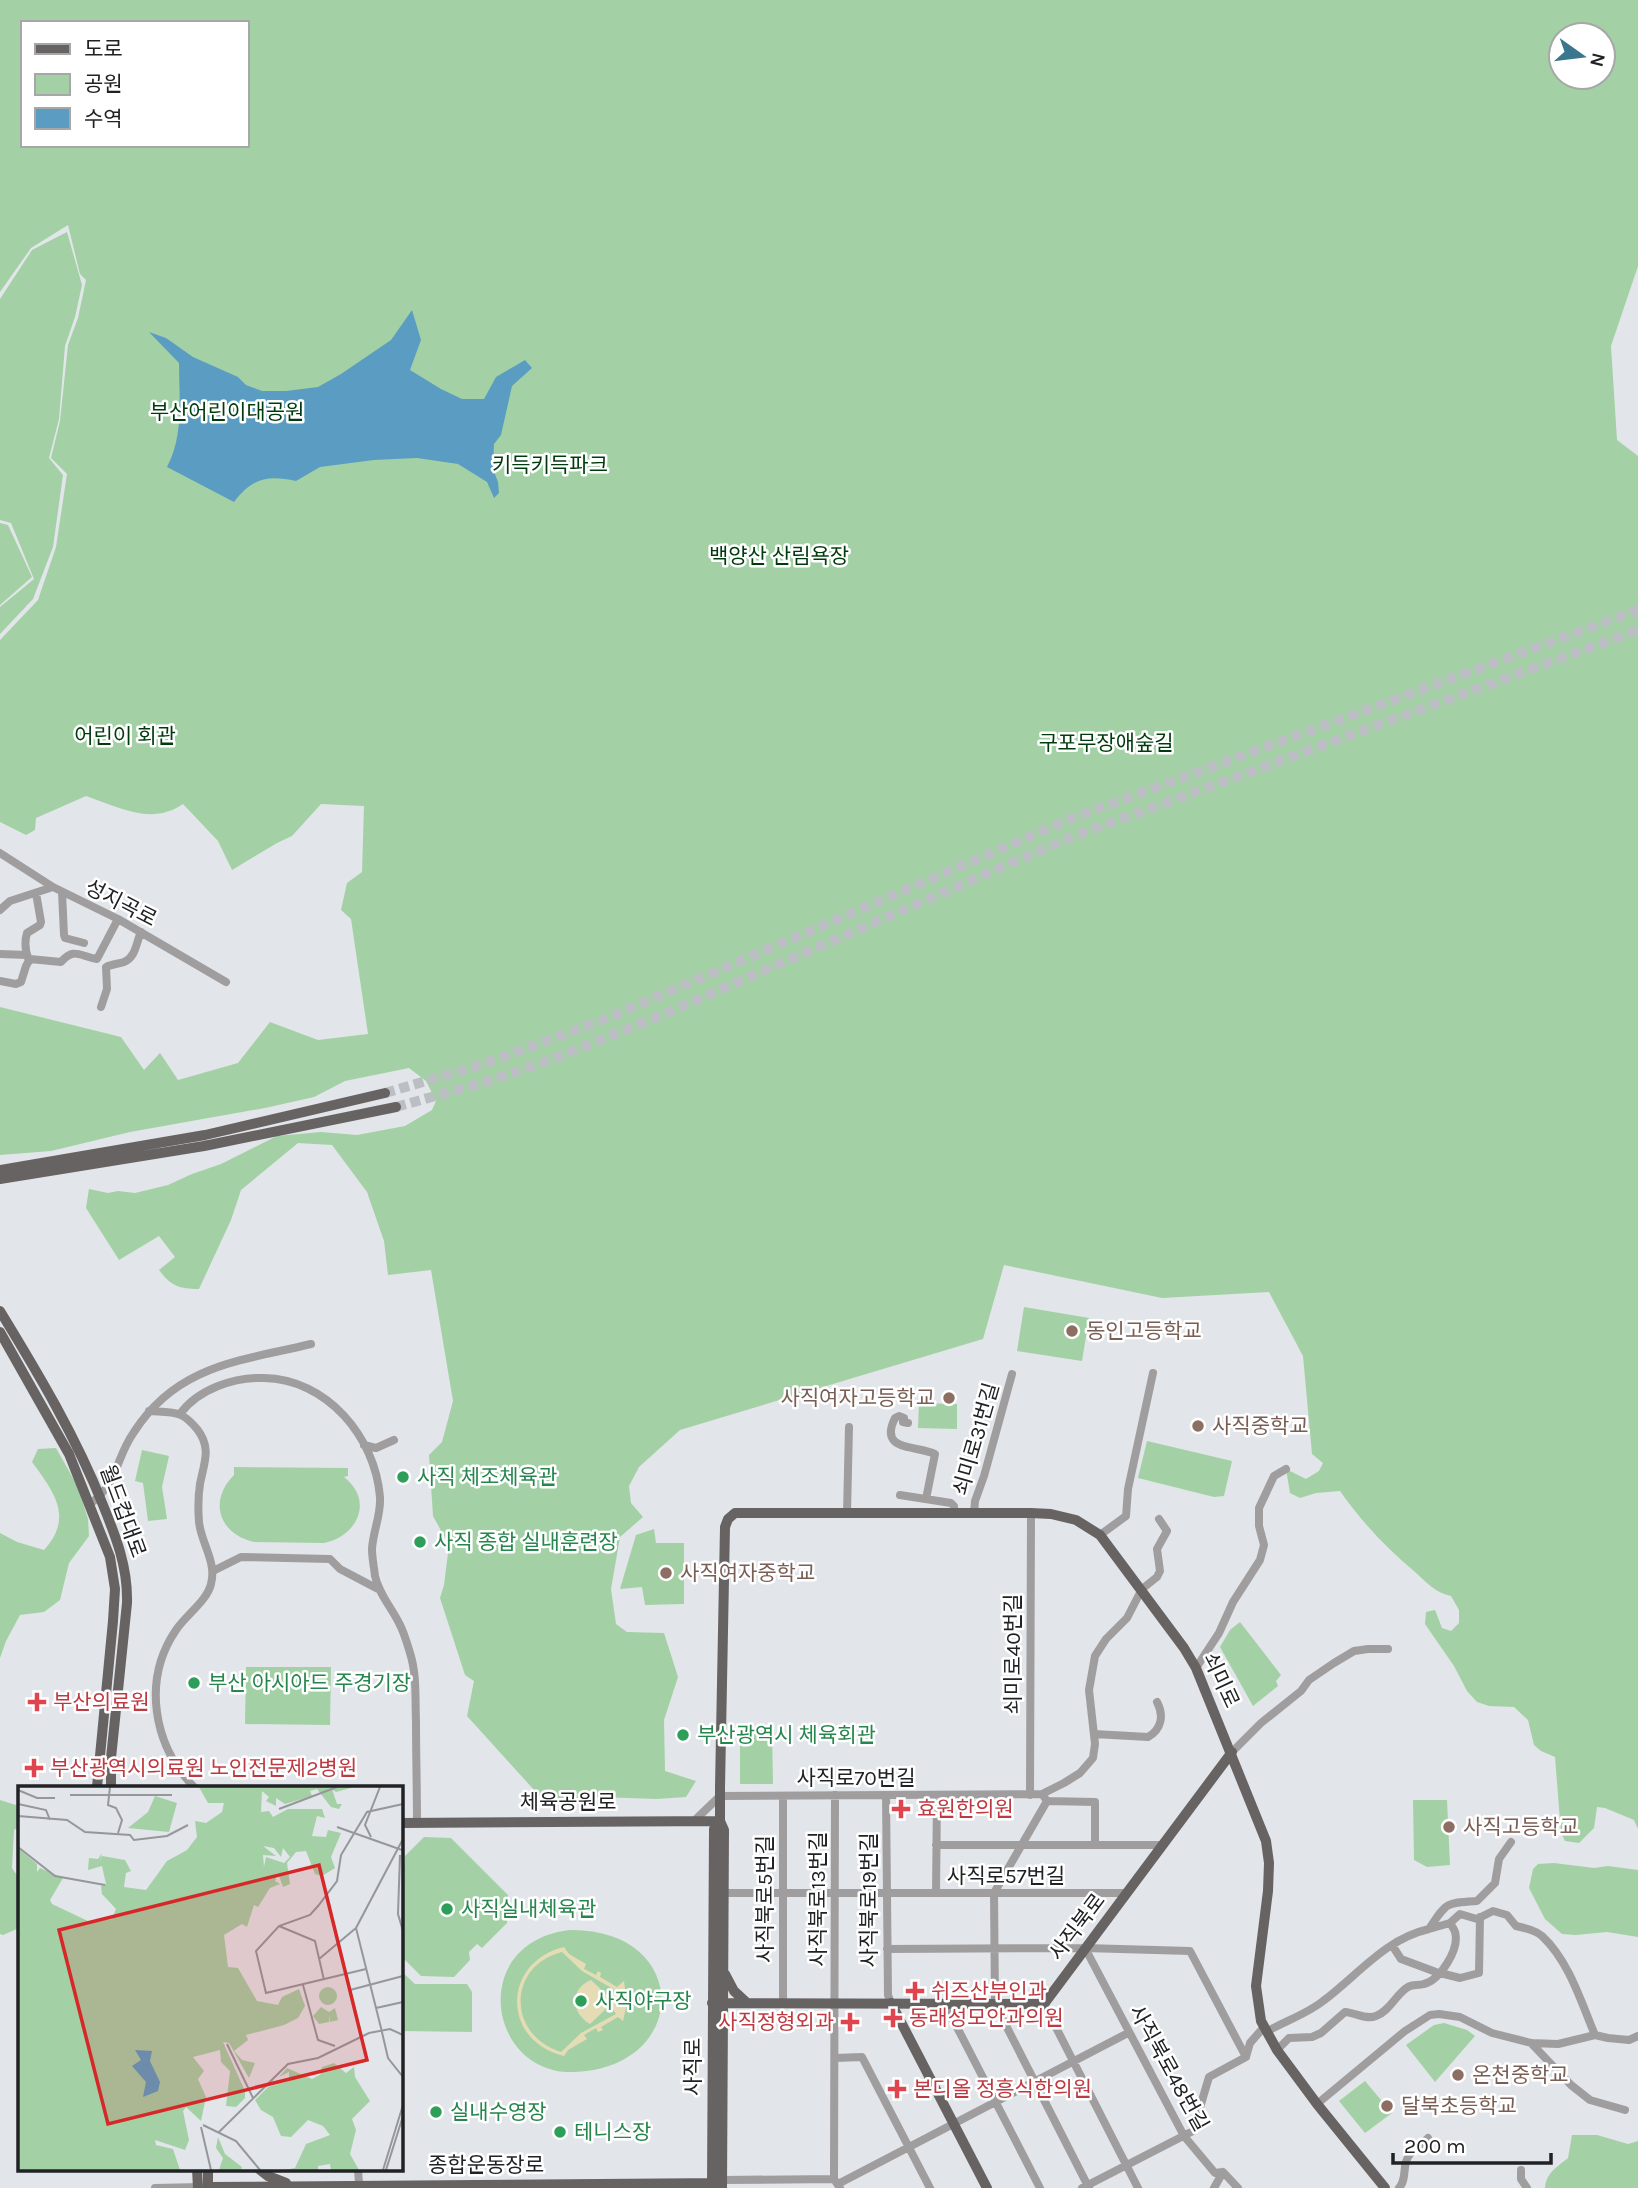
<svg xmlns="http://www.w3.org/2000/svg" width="1638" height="2188" font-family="Karla,'Noto Sans KR',sans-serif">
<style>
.green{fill:#a3d1a5;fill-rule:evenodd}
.sand{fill:#e5dcb6;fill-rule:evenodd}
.water{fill:#5b9dc2}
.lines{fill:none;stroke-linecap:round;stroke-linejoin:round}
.major-tunnel{stroke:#bbbec2;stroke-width:10;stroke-dasharray:10 5;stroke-linecap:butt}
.minor{stroke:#a09d9e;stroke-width:8}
.major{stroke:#676363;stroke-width:10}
.education-dot{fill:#8d6e63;stroke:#fff;stroke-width:2.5}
.leisure-dot{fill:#2e9e5b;stroke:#fff;stroke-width:2.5}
.health-dot{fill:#e0444e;stroke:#fff;stroke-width:2.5}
.labels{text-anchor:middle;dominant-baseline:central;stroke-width:5;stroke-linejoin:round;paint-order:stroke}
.park-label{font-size:21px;fill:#003b0d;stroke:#fff}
.street-label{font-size:21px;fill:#212224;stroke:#fff}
.education-label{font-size:21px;fill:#785e54;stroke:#fff;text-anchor:start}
.leisure-label{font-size:21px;fill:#27864d;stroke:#fff;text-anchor:start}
.health-label{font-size:21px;fill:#be3a42;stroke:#fff;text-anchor:start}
.inset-road{fill:none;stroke:#95979a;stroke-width:2}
.view{fill:#d62828;fill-opacity:0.15;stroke:#d62828;stroke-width:3.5}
.inset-edge{fill:none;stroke:#212224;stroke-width:3.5}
</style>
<rect width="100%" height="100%" fill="#e2e5e9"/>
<path class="green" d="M0,0h1638v266l-27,80 6,94 21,16v1373l-4,-9 -29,-12 -8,-1 -3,21 -15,15 -14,-2 -4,-8 -6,-76 -14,-6 -7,-6 -6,-25 -14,-13 -25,-1 -12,-4 -10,-11 -13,-25 -29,-42 1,-12 9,-2 7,18 9,3 8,-8v-13l-8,-14c-15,-3 -25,-14 -36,-24 -29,-24 -53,-50 -75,-81l-24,2 -16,5 -10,-5 -4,-24 20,10 13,-8 4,-8 -11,-9 -9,-98 -34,-64 -107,6 -158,-33 -21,74 -303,91 -41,37 -10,19 2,17 12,14 -23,20 -9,52 5,35 11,8 37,1 14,44 -14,43 1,51 31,10 -10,16 -29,2 -59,-2 -53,5 -78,-86 7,-35 -9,-6 -25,-77 4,-13 5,-40 -16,-29 -4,-61 13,-13 11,-41 -22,-131 -43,5 -4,-34 -17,-49 -35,-47 -34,-2 -57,47 -10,30 -32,69c-20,0 -28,-3 -40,-19l16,-13 -16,-21 -40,24 -33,-52 3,-19 19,4 10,-2 17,2 33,-8 24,-11 29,-10 56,-28 44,-4 36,3 48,-9 27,-16 4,-9 -10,-20 -17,-13 -64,13 -31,16 -49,11 -135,24 -79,19 -51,4v-148l121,30 23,33 16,-17 18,27 60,-17 32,-41 48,18 50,-6 -17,-115 -10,-9 6,-27 15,-11 2,-66 -43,-2 -29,32 -15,7 -45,27 -14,-29 -35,-37c-32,22 -64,3 -97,-8l-50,22 -1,12 -9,5 -26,-13v-182l38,-40 18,-53 11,-73 -16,-16 9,-37 8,-76 10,-27 8,-38 -6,-6 -12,-49 -37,23 -31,44zM23,23h224v122h-224zM1561,35h42v42h-42z
M67,232l15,53 -7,32 -10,29 -6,73 -10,39 14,17 -10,72 -20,52 -33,35v-27l34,-28 -23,-56 -11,-3v-221l32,-49z
M0,523l8,2 24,52 -32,28z
M1024,1307l65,11 -7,43 -65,-10z
M919,1403l38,1v25l-39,-1z
M1147,1441l85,20 -8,35 -10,1 -76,-19z
M56,1448l22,39 10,32 1,17 -20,27 -9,37 -16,12 -24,3 -14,26 -6,17v-125l17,9 27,8c30,-33 10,-58 -12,-88l6,-13z
M142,1450l27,6 -7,31 5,32 -19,2 -5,-38 -8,-2z
M234,1467l114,1v8l-4,1c30,23 14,59 -20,66l-70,-1c-35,-8 -46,-41 -20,-67z
M654,1529l2,14h28v61l-39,1 -3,-18 -22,2 16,-54z
M1240,1622l41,53 -5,6 2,5 -25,20 -33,-59 10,-17z
M246,1667h85l-1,58 -85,-1z
M772,1729l1,55h-33v-53z
M0,1800l19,6v21l-5,3 -2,38 7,10v50l-16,7 -3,-1z
M1413,1800h34l3,65 -23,2 -13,-7z
M424,1837l27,1 57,57 -1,28 -25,25 -5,-4 -8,8 1,8 -16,17 -33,-1 -20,-20v-88l3,-3 1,-9z
M1554,1863l40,5 14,-2 30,4v67l-31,-5 -31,3 -14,-1 -17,-15 -16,-31 4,-19 5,-5z
M569,1930c123,-2 122,138 5,142 -86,3 -107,-129 -5,-142z
M401,1971l14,13h52l5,8v40l-71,-1z
M1444,2023l23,7 8,6 -40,46 -29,-37 28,-20z
M1365,2081l27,32 -27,20 -26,-32z
M1572,2135h25l31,9 10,-3v47h-93c1,-15 12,-21 23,-30z"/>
<path class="sand" d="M564,1947l5,7 17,10 -2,5 12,6 2,-4 3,2 -1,4 17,10 7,-6 3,22 -4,18 -5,-4 -17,10 2,3 -5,2 -2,-4 -12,7 3,4 -19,11 -4,6c-63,-15 -62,-94 0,-109zM562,1952l20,19 33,19 -5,8 -19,-18c-22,9 -20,33 -1,44l20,-19 6,9 -35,19 -20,19c-54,-17 -54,-86 1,-100z"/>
<path class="water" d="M412,310l9,30 -11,30 31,19 21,10h22l12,-22 29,-17 7,8 -20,18 -11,49 -7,9 -1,25 5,13 1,11 -5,5 -7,-16 -29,-18 -41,-6 -43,2 -54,7 -24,14c-29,-6 -44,-3 -62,21l-67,-35c17,-32 12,-69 12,-104l-30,-31 17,6 27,19 45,20 8,8 16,6h24l32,-4 23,-13 50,-34z"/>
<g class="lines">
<path class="major-tunnel" d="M385,1093l96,-28 122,-45 470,-202 565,-208
M396,1107l93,-26 64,-22 104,-42 412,-179 569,-208"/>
<path class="minor" d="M0,853l53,34 65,32 108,63
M62,892l2,43 1,3 19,5
M0,910l10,-9 43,-14
M0,954l27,1
M29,961c-4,-10 -5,-18 -2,-28l13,-8 1,-3 -5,-29
M0,981l16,3 5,-2 5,-16 4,-7 31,3c13,-15 18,-6 36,-3l21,-40
M101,1007l6,-18 -1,-22c6,-3 12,-3 18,-5 12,-5 12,-19 17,-30
M149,1411c10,1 22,0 32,4 6,3 11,8 16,14 15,19 7,34 3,55 -2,13 -2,25 -1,38 2,21 18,40 12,62 -4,17 -25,31 -35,46 -34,50 -23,115 18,157
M180,1414c18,-25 54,-37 84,-36 63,1 111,59 116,119 1,19 -7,34 -8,52 0,9 2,18 3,27 4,18 16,31 24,47 5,9 8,20 11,30 7,22 5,45 6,68 0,34 1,68 1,102
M908,1423l-5,-1 1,-4 -5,-2 -4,2c-17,34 22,27 40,36l-9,45
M364,1445l12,3 18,-8
M900,1495l51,8 3,3v7
M90,1504c29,-22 25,-45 44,-72 43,-67 106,-71 177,-88
M847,1513l2,-86
M974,1513l1,-12 9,-25 28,-102
M1100,1535l26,-19 2,-27 25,-116
M213,1571l28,-14 89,2 10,10 38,20
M1196,1668l23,-35 14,-31 27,-42 4,-15 -5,-19v-18l15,-32 12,-7
M1094,1734l54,3c14,-8 16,-22 9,-35
M1232,1752l29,-29 40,-32 8,-11 25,-17 20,-12 14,-2h20
M1042,1794l22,-11 16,-10 13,-15 2,-14 -6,-54 6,-34 11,-17 21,-21 15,-29 15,-12 3,-6 -3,-22 10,-18 -8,-12
M835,1795l-1,384 6,9
M886,1795l2,200 3,8
M1030,1795l1,-282
M1047,1801l-53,92 1,111 94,184
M1047,1801l48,1v43
M694,1821l26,-25 322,-2 5,7
M936,1845h227
M724,1893h403
M936,1893l1,-98
M1429,1929l21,-6 10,-9 17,5 16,-8 14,4 9,11c9,2 19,4 26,10 27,25 39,66 53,99
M1392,1945l9,14 35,13v3
M1085,1948l99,188 31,37 8,-1 15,16
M887,1949l198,-1 105,3 56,106
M1440,1973l20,5 19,-5 1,-56
M783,2003v-207
M945,2004l95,184
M1044,2004l94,184
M1266,2032c19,-11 41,-18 57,-31 35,-26 62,-62 106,-72 18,-27 16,-26 48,-28l18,-18 4,-24 12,-17
M1531,2043l40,42 19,15 35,10
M1277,2050l12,-12 23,-1 9,-4 24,-21c11,1 21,8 31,4 14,-5 20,-22 32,-29 5,-3 10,-1 16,-3 16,-4 36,-35 31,-52 -1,-3 -3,-6 -5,-9
M835,2058l27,-1 68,131
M1317,2104l88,-73 25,-16 9,-1 21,3 32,16 39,10 27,1 37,-9 13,3 21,2 9,-4
M358,2169l1,15
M1521,2170v9l6,9
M722,2180l112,-1
M838,2184l290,-151
M155,2188l46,-1
M1082,2188l111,-57 16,-54 37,-20 4,-14 14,-16
M1214,2188l9,-16
M1399,2188c9,-10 2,-23 11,-34 4,-6 13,-11 18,-16"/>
<path class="major" d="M0,1170l205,-35 180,-42
M0,1179l204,-33 192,-39
M0,1311c38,62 76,126 103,194 13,32 25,62 24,98l-16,155v29
M0,1332l69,122 41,103 5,32 -2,32 -16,166
M401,1823l319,-2
M725,1974l9,17 13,12
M712,2003l332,1 188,-252
M891,2003l96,185
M197,2169l1,19
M208,2169v19
M259,2169l9,7 18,7
M208,2187l514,-4
M712,2188l2,-359 6,-8
M722,2188l2,-358 -4,-9v-34l5,-260 3,-8 7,-6h296l20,1 25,6 24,15 84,113 12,20 70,173 3,22 -1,28 -12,95 5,35 16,29 40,54 68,84"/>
</g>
<g class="education-dot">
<circle cx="1072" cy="1331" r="7"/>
<circle cx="949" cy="1398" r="7"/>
<circle cx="1198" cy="1426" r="7"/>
<circle cx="666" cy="1573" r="7"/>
<circle cx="1449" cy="1827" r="7"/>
<circle cx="1458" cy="2075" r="7"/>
<circle cx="1387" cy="2106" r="7"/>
</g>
<g class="leisure-dot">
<circle cx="403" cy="1477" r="7"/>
<circle cx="420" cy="1542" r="7"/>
<circle cx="194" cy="1683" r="7"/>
<circle cx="683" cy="1735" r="7"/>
<circle cx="447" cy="1909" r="7"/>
<circle cx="581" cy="2001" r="7"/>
<circle cx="436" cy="2112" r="7"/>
<circle cx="560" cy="2132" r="7"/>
</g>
<g class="health-dot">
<path d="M33.5 1691.5h7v7h7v7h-7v7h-7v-7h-7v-7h7z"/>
<path d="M30.5 1757.5h7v7h7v7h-7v7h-7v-7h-7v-7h7z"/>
<path d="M897.5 1798.5h7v7h7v7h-7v7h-7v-7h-7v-7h7z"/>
<path d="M911.5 1980.5h7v7h7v7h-7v7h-7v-7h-7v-7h7z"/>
<path d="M889.5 2007.5h7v7h7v7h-7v7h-7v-7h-7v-7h7z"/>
<path d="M846.5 2011.5h7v7h7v7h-7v7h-7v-7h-7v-7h7z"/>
<path d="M893.5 2078.5h7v7h7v7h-7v7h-7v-7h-7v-7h7z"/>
</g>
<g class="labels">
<g class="park-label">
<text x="227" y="412">부산어린이대공원</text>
<text x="550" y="465">키득키득파크</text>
<text x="779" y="556">백양산 산림욕장</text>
<text x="125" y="736">어린이 회관</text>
<text x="1106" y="743">구포무장애숲길</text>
</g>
<g class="street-label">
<text transform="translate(121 903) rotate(27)">성지곡로</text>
<text transform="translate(976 1439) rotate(-74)">쇠미로31번길</text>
<text transform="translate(123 1511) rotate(70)">월드컵대로</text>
<text transform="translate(1013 1654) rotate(-90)">쇠미로40번길</text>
<text transform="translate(1221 1680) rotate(65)">쇠미로</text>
<text x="856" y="1778">사직로70번길</text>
<text x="568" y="1802">체육공원로</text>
<text x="1006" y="1876">사직로57번길</text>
<text transform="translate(765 1899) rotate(-90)">사직북로5번길</text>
<text transform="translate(818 1899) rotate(-90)">사직북로13번길</text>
<text transform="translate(869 1900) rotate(-90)">사직북로19번길</text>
<text transform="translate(1077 1927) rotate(-53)">사직북로</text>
<text transform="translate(693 2067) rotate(-90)">사직로</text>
<text transform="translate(1169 2068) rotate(61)">사직북로48번길</text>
<text x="486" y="2165">종합운동장로</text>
</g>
<g class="education-label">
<text x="1086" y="1331">동인고등학교</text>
<text x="935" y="1398" text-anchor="end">사직여자고등학교</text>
<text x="1212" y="1426">사직중학교</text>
<text x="680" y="1573">사직여자중학교</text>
<text x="1463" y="1827">사직고등학교</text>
<text x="1472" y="2075">온천중학교</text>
<text x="1401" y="2106">달북초등학교</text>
</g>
<g class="leisure-label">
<text x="417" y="1477">사직 체조체육관</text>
<text x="434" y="1542">사직 종합 실내훈련장</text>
<text x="208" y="1683">부산 아시아드 주경기장</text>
<text x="697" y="1735">부산광역시 체육회관</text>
<text x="461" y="1909">사직실내체육관</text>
<text x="595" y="2001">사직야구장</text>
<text x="450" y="2112">실내수영장</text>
<text x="574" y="2132">테니스장</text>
</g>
<g class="health-label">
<text x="53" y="1702">부산의료원</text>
<text x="50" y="1768">부산광역시의료원 노인전문제2병원</text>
<text x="917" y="1809">효원한의원</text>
<text x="931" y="1991">쉬즈산부인과</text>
<text x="909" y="2018">동래성모안과의원</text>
<text x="834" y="2022" text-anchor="end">사직정형외과</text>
<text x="913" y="2089">본디올 정흥식한의원</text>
</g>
</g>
<g transform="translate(18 1786)">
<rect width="385" height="385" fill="#e2e5e9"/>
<path d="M181,1h155l-18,5 -4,-3 5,15h5l-3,5 -8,-2 -14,-18 -7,2 2,5 -27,8 -9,-6v8l-10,-5 3,-4 -7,-6 -1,21 8,-1 4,6 15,-8h34l3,9 -8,-2 -5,20 14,1 2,-7 13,3 -10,24 4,11 -13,8 -7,-2 -9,-23 -10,1 -9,11 3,21 -7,3 -5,-14 -3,8 5,3 -10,4 -12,19 -4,-2 -7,22 -5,-3 -18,11 4,32 10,1 19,33 21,4 4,-8 17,-8 6,17 -7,12 -14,7 -38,10 2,5 -14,11 8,9 13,3 -6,15 -20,-35 -6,-1 22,49v7l-9,9 -10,-1 4,-35 -9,-9 -1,-12 -27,7 11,14 -6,8 8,18 -5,24 -15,-14 -3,4 6,29 -4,10 -30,-10 1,5 17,4 7,21h-162v-322l19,16v8l3,-4 23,10 -13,22 2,4 38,18 22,-3 4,-10 -14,-15 -1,-8 5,-2 -4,-18 -14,4 1,-12 9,1 4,-6 -2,8 2,-5 23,4 6,11 -5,2 -2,14 22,3 21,-29 20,-11 10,-13 -2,-16 11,2 16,-11 2,-9h-16zM245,60l11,2 7,9 2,-9 7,9 -6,6 -18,-6 -2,10 -1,-12 13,1zM137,10l22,7 -8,29 -41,-4 20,-16zM301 210a9 9 0 1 1 18 0a9 9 0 1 1-18 0ZM303,221l8,5 6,-4 3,12 -8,2v-7l-1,7 -10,2 -6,-8zM316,277l12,10 8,-6 1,10 15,24 -18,18 4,11 -6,24 9,16h-28l-1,-6 -12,2v4h-34l11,-2 11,-24 24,-9 -7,-9 -15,-6 -17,17 -10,-1 -8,-19 -12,-7 -6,-10 13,-13 21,-6v-9l-10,5 8,-9 25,11 9,-5 1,-7zM200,351l7,17 17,13 -1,3h-22l4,-12 -7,-10z" fill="#a3d1a5" fill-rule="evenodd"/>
<path d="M117,264l17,1 -2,10 10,21 -2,9 -15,6 3,-15 -14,-16 9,-6z" fill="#5b9dc2"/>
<path class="inset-road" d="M92,1l-2,18 8,3 6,12 -4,13M0,4l19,8h18M52,9h102M0,18l28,6 4,10M261,23l58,-22M0,30l49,4 18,12 45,3 4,5 33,-4 21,-11M319,41l65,23M353,51l-6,-12 15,-38M0,61l37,29 50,9M382,69l-2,59 5,17M261,140l36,15 9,39M301,173l37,-31M348,183l-100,24 -10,-42 23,-25 31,-11 8,-9 19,-25 4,-26 26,-43 36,-8M328,188l15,61M285,199l15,55 17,6M332,204l53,-14M358,222l27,-6M363,242l7,30 15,19M364,246l-26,-104 47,-89M209,258l26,54M185,339l33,16 24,29M183,341l10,43M201,346l69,-68 30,-6 51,-25 21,-4 13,6M365,384l20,-65M368,384l17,-54"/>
<path class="view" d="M301,79l48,195 -259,64 -49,-194z"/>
<rect width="385" height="385" class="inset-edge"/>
</g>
<rect x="21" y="21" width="228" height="126" fill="#ffffff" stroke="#a6a7a7" stroke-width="2"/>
<rect x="35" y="44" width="35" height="10" fill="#676363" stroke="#a6a7a7" stroke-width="2"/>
<text x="84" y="56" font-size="21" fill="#212224">도로</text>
<rect x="35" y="74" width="35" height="21" fill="#a3d1a5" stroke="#a6a7a7" stroke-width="2"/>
<text x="84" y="91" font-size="21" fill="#212224">공원</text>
<rect x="35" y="108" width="35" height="21" fill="#5b9dc2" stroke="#a6a7a7" stroke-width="2"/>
<text x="84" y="126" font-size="21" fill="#212224">수역</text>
<g transform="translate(1582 56) rotate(104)"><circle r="33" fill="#ffffff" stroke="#a6a7a7" stroke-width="2"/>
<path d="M0-5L12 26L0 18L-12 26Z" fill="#3a778e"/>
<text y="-10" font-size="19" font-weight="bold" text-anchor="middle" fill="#212224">N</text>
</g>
<path d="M1393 2153v10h158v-10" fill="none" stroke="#212224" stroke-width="3.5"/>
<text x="1404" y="2153" font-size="21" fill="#212224" stroke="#ffffff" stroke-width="5" paint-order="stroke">200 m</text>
</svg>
